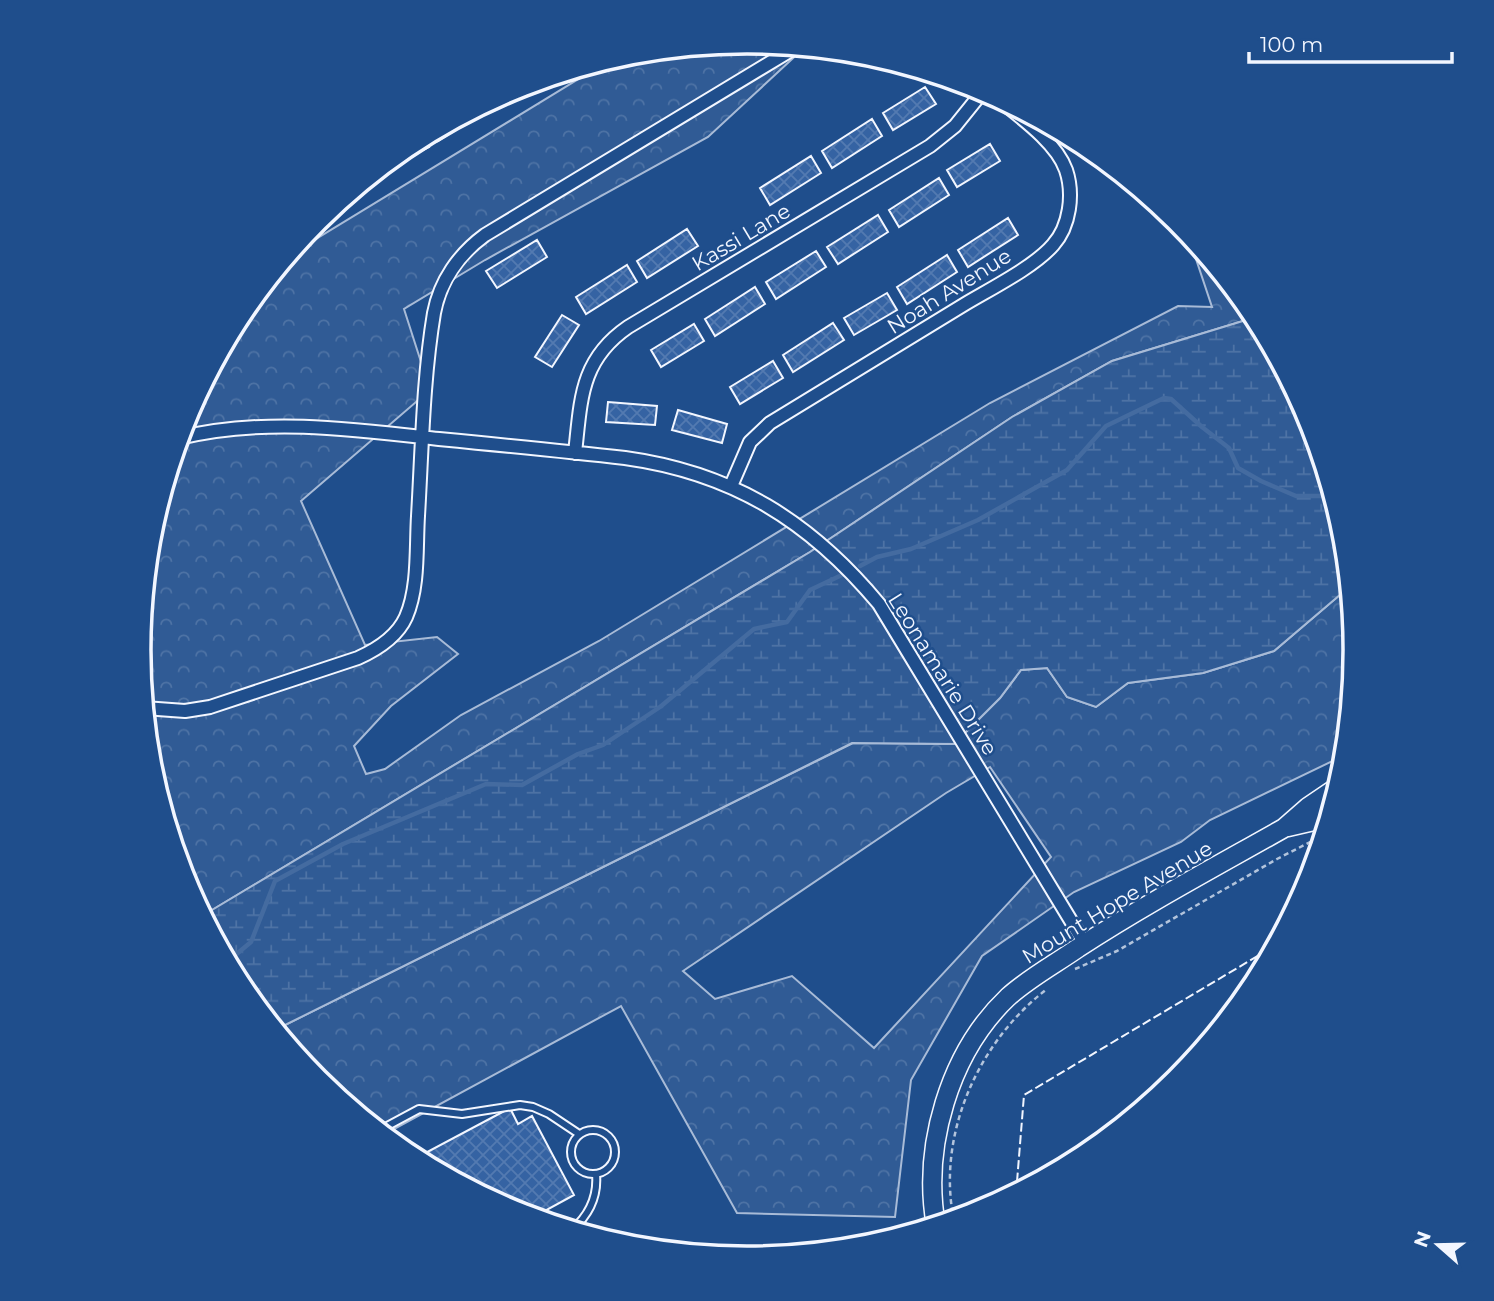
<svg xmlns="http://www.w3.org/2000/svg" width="1494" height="1301" font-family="Montserrat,sans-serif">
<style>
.forest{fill:url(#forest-crowns);stroke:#a8bbd7;stroke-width:2;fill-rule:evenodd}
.wetland{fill:url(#wetland-marsh);stroke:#a8bbd7;stroke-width:2}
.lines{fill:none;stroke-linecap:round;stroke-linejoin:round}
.stream{stroke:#446ba0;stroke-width:4.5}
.building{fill:url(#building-cross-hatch);stroke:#f2f6ff;stroke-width:2}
.lane-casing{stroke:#f2f6ff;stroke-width:10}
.street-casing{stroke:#f2f6ff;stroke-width:16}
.secondary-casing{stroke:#f2f6ff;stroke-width:21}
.path{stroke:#b3c4dc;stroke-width:2.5;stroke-dasharray:5 3.5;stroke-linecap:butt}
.lane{stroke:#1f4e8c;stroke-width:6}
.street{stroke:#1f4e8c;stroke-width:12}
.secondary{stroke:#1f4e8c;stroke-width:18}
.fence{stroke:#f2f6ff;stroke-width:2;stroke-dasharray:9 3.5;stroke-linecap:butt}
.labels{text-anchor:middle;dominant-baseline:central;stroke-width:5;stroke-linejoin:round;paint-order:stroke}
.street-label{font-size:21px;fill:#f2f6ff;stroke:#1f4e8c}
.rim{fill:none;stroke:#f2f6ff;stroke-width:3.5}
</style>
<defs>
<pattern id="forest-crowns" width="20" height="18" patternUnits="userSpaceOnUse" patternTransform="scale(1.75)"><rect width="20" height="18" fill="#305b95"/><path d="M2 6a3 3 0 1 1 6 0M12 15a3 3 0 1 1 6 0" fill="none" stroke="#4e73a5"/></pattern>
<pattern id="wetland-marsh" width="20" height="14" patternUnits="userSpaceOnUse" patternTransform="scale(1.75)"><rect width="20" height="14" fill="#305b95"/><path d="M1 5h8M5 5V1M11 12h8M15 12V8" fill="none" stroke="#4e73a5"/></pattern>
<pattern id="building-cross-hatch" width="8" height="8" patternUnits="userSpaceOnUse" patternTransform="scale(1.75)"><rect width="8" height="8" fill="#3563a3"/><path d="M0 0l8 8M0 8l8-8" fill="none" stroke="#537ab1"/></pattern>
</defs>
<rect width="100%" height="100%" fill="#1f4e8c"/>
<path class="forest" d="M747,42l57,6 -96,89 -223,123 -81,49 26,81 -129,111 64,144 72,-8 21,17 -67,52 -37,40 12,28 19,-5 76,-54 138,-74 391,-238 188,-97 34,1 -25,-75 69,85 -144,44 -100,56 -202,135 -608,364 -17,-33 -35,-114 -11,-119 11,-119 35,-114 56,-105 47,-56 325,-198 16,-4z
M1348,588l7,63 -10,104 -135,65 -29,22 -107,50 -92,64 -71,124 -16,137 -158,-4 -116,-207 -238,129 -67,-55 -41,-50 578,-287 101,1 46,-46 21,-28 26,-2 20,29 29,10 32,-24 75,-10 71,-22zM990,767l61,90 -177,191 -82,-72 -77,23 -32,-28 263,-178z"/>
<path class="wetland" d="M1256,317l53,101 35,114 5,53 -1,3 -74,63 -71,22 -75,10 -32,24 -29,-10 -20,-29 -26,2 -21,28 -46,46 -102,-1 -577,287 -34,-42 -39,-72 608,-364 202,-135 100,-56z"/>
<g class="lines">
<path class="stream" d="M860,566l17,-9 34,-8 67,-29 89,-50 39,-44 58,-28 7,1 31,28 27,21 9,20 23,13 35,15h37
M227,962l24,-20 24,-61 68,-37 143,-60 36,1 56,-31 25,-9 57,-38 94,-78 33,-7 23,-32 34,-16"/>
</g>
<path class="building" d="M925,87l11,17 -43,26 -10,-17z
M872,119l10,17 -50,32 -10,-17z
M441,127l5,9 -8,5 -5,-9z
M424,137l5,10 -8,4 -6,-10z
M990,144l10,17 -43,26 -10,-17z
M811,156l10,17 -51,32 -10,-17z
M939,178l10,17 -50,32 -10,-17z
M878,215l10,17 -50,32 -11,-17z
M1008,218l10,17 -50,32 -10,-17z
M687,229l11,17 -51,32 -10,-17z
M537,240l10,17 -50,31 -11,-17z
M816,251l10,16 -50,32 -10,-17z
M947,255l10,17 -50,32 -10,-17z
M627,265l10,17 -51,32 -10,-17z
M755,287l10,17 -50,32 -10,-17z
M887,293l10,17 -43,25 -10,-17z
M562,315l17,10 -27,42 -17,-10z
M833,323l11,17 -51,32 -10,-17z
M694,324l10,17 -43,26 -10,-17z
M773,361l10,17 -43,26 -10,-17z
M608,402l49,4 -2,19 -49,-3z
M678,410l49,14 -5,19 -50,-13z
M510,1108l8,16 14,-8 42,79 -42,23 -18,-5 -100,-54z"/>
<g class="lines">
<defs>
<path id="lane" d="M571 1152a22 22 0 1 1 44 0a22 22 0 1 1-44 0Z
M378,1131l41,-22 43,5 58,-9 13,2 16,7 30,20
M1072,1164l10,-13 20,-9
M572,1230c17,-15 26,-34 24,-56"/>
<path id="street" d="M179,438c84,-21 175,-9 260,1 62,6 124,12 186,19 108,15 185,63 254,146l206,340
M575,453c6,-53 5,-93 53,-126l302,-181 25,-20 29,-36
M731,486l19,-44 20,-19c65,-40 130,-79 195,-119 25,-15 69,-37 88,-59 17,-19 21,-51 13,-75 -10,-29 -50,-56 -73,-75
M144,708l41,3 25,-4 148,-49c20,-9 39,-21 48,-41 13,-30 10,-69 12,-101 4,-67 5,-137 16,-203 6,-32 25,-59 51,-78l311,-188"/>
<path id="secondary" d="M1288,827l26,-6 17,-8
M936,1226c-14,-79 13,-173 72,-229 21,-19 47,-33 70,-49 66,-43 137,-81 206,-120l24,-21 31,-21"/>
</defs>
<use href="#lane" class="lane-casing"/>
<use href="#street" class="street-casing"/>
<use href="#secondary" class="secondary-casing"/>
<path class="path" d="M1075,969l42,-18 160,-92 45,-23
M954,1221c-18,-87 25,-180 93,-232"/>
<use href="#lane" class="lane"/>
<use href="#street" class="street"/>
<use href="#secondary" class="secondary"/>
<path class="fence" d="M1016,1194l8,-99 252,-150"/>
</g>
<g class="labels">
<g class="street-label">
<text transform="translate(741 237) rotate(-31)">Kassi Lane</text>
<text transform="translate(949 291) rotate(-32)">Noah Avenue</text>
<text transform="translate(943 674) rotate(58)">Leonamarie Drive</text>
<text transform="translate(1117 902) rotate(-31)">Mount Hope Avenue</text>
</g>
</g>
<path d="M0 0H1494V1301H0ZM151 650a596 596 0 1 1 1192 0a596 596 0 1 1-1192 0Z" fill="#1f4e8c" fill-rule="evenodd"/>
<path class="rim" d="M151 650a596 596 0 1 1 1192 0a596 596 0 1 1-1192 0Z"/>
<g transform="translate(1438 1245) rotate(290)" stroke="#1f4e8c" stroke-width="5" paint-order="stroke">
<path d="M0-5L12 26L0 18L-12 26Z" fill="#f2f6ff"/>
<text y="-10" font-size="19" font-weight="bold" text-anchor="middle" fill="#f2f6ff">N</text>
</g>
<path d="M1249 52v10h203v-10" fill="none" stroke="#f2f6ff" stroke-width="3.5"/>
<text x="1260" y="52" font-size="21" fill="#f2f6ff" stroke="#1f4e8c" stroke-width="5" paint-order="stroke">100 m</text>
</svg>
